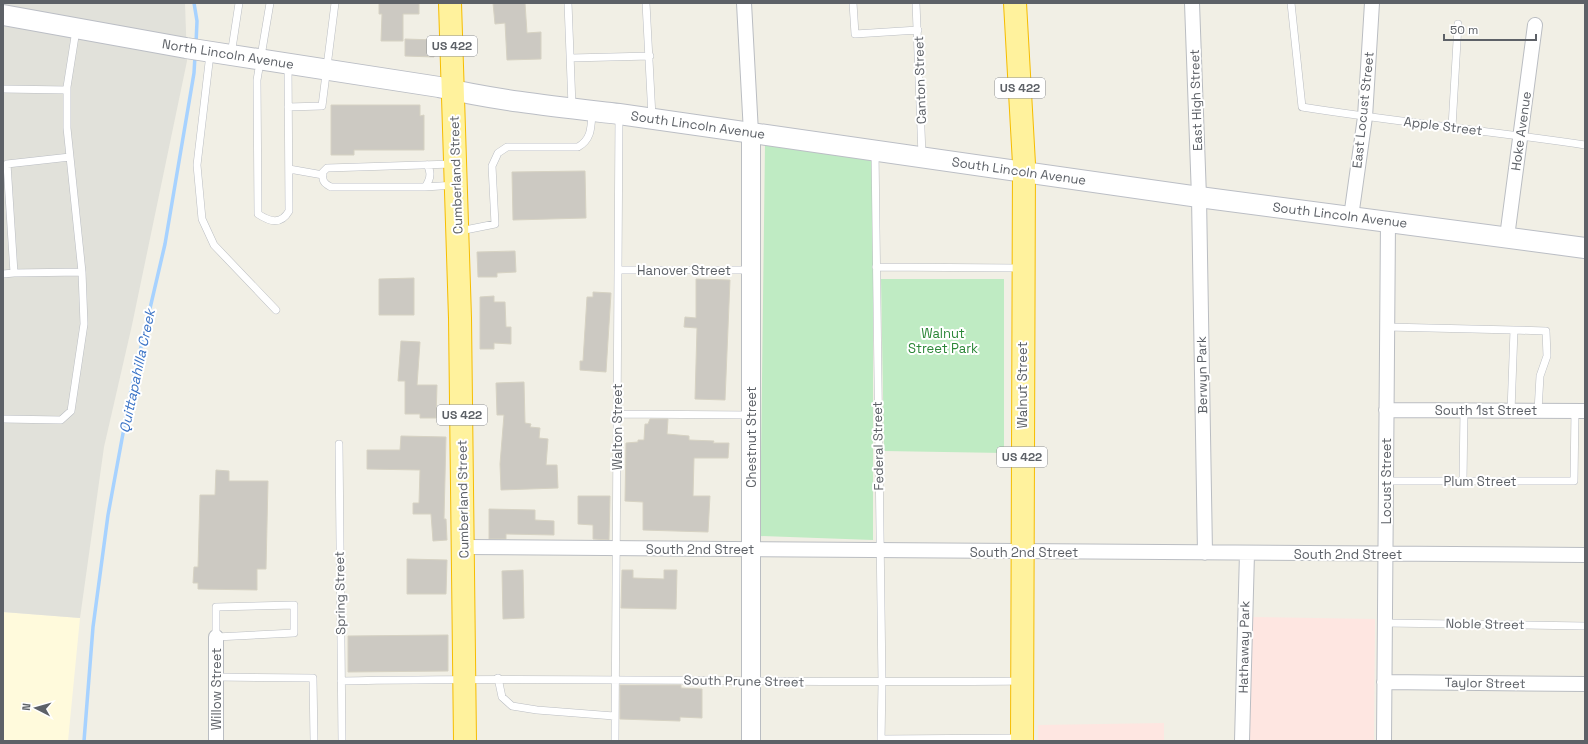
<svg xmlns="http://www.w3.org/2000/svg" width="1588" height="744" font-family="'Space Grotesk',sans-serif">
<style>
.commercial{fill:#fffadc}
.industrial{fill:#e1e1da}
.medical{fill:#fee6e1}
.green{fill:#bfebc3}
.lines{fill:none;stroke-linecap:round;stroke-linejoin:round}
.stream{stroke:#a7d2ff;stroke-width:3.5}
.building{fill:#ccc9c2;stroke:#d6d2c3}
.service-casing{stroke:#babdc2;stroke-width:8}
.minor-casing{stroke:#babdc2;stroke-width:16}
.tertiary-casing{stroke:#babdc2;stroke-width:20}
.secondary-casing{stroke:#bbbec5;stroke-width:22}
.trunk-casing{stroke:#f6bd00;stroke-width:24}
.service{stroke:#fff;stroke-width:7}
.minor{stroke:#fff;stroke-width:14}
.tertiary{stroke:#fff;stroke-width:18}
.secondary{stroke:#fff;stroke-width:20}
.trunk{stroke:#fff29d;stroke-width:22}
.labels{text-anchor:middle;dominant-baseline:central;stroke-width:4;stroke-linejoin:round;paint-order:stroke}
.shield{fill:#fff;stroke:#8e9095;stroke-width:1}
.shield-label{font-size:12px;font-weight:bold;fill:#5d6167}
.street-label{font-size:13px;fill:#5d6167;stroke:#fff}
.park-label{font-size:13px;fill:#2c8738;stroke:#fff}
.water-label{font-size:14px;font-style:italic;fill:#3a73c6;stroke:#fff}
</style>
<rect width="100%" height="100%" fill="#f1efe5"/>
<path class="commercial" d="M3,612l77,6 -12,123h-65z"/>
<path class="industrial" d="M3,3h182l2,58 -55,264 -28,122 -24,171 -77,-6z"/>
<path class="medical" d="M1250,617l125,2 -1,122h-128z
M1164,723v18h-126v-16z"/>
<path class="green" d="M765,145l108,13v382l-113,-4z
M881,279h123v174l-120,-2z"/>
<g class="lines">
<path class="stream" d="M194,3l3,18 -1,23
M84,741l9,-114 15,-112 23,-125 34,-146 29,-171 1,-17"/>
</g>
<path class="building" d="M379,3h40v11h-16v27h-22l1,-27h-3z
M493,3h32l2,30 14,-1v27l-34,1 -2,-37 -10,1z
M405,39l30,1 -1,17 -29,-1z
M331,105h89v11l4,-1v35h-70v5h-23z
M585,171l1,47 -73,2 -1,-48z
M515,251l1,21 -19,1v4h-19l-1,-25z
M414,278v37h-35v-36z
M696,279l34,1 -5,120 -30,-1 2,-71 -13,-1 1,-10 11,1z
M593,292l18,1 -5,79 -26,-2v-9h3l4,-64h6z
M494,296v6h11l1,25h5v17l-17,-1v6h-14v-52z
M401,341l19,1 -3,43h20l-1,33h-16v-4h-15v-33h-7z
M524,382l1,41 6,1 -1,3 10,1 -1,10 9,1 -2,26h11l1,23 -57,2 -1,-26 4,-49h-7l-1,-32z
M650,419h18l-1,15 22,2v4l25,1 -1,2h16l-1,15h-34l-1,38h17l-2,36 -65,-2v-28l-18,-1 1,-58 12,-1v-2h6l1,-16h3z
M401,436l45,1 -2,82h2l1,21 -14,1 -2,-27h-18v-11h6l1,-33 -53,-1v-19h33z
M216,470l13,1v10h39l-2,88h-9v21l-59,-1v-6h-5l1,-16h4l2,-72h15z
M578,496h32l-1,44 -16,-1v-14l-15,-1z
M489,509l46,1v10l19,1v14l-48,-1v5h-17z
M407,559l40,1 -1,34h-39z
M523,570l1,48 -21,1 -1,-48z
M622,570h11v8l31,1v-9h13l-1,39 -55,-1z
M448,635v36l-100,1v-36z
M620,685h61v3l21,1v29l-22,-1v4l-60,-2z"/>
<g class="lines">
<defs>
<path id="service" d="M270,3l-13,77 1,134c12,8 23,11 31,-3l-1,-147
M568,3l4,103
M646,3l6,114
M853,3l2,31 63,-4
M916,3l6,152
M1291,3l11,104c94,15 189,24 283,38
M210,54l-13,111 5,54 12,26 62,65
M231,55l8,-52
M571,58l79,-2
M3,89l64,1
M288,107l34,-1 13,-103
M1452,127l6,-103
M875,151l7,532 -1,58
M70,157l-63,7 7,109 68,-1 -15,-144v-41l9,-57
M427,165c5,7 3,15 -2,22h-94c-8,-4 -9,-7 -8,-15l4,-4 126,-4
M289,169l34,6
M425,187l30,-2
M460,231l35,-7 -3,-58 6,-13 9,-6h71c14,-8 13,-20 14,-35
M876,267l145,1
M618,270h132
M3,274l11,-1
M1387,327l127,3 -3,81
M1514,330l32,1 1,25 -7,20 -2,35
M617,414l134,1
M3,419l58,1 10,-9 13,-87 -2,-52
M339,444l3,297
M1386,481h188l1,-70
M1463,481l1,-71
M294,605v28l-78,4v-30z
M1385,623l200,3
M216,677l97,1 1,63
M498,678l4,19 10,9 25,4 77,6
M341,681c227,-5 453,3 680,0
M881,739l139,-1
M615,741l4,-626"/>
<path id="minor" d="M744,3l7,130
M1192,3l7,194 6,356
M1351,217l14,-100 7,-114
M1507,237l28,-212
M1386,410l199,1
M464,547l1121,8
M1384,682l201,2
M216,741v-104
M1242,741l5,-188
M1384,741l4,-520"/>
<path id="tertiary" d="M751,133v608"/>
<path id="secondary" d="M3,15l183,33 253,39c60,14 120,20 180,27l580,83 386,51"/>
<path id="trunk" d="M450,3l10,315 5,423
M1015,3l9,161 -2,577"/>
</defs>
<use href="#service" class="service-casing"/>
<use href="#minor" class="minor-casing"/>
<use href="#tertiary" class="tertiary-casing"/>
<use href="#secondary" class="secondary-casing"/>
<use href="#trunk" class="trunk-casing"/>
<use href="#service" class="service"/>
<use href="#minor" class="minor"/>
<use href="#tertiary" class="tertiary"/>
<use href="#secondary" class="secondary"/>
<use href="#trunk" class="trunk"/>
</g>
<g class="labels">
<g class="shield">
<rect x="427" y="36" width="50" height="20" rx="3"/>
<rect x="995" y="78" width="50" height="20" rx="3"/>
<rect x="437" y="405" width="50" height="20" rx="3"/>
<rect x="997" y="447" width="50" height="20" rx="3"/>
</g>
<g class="shield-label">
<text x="452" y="46">US 422</text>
<text x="1020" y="88">US 422</text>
<text x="462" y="415">US 422</text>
<text x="1022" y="457">US 422</text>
</g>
<g class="street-label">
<text transform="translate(228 54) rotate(9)">North Lincoln Avenue</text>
<text transform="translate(920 80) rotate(-92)">Canton Street</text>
<text transform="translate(1196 100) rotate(-92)">East High Street</text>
<text transform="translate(1363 110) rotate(-84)">East Locust Street</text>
<text transform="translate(698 125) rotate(8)">South Lincoln Avenue</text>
<text transform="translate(1443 126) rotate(7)">Apple Street</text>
<text transform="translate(1521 131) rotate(-82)">Hoke Avenue</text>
<text transform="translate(1019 171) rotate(8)">South Lincoln Avenue</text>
<text transform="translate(456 175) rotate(-92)">Cumberland Street</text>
<text transform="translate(1340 215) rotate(7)">South Lincoln Avenue</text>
<text x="684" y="270">Hanover Street</text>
<text transform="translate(1202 375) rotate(-91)">Berwyn Park</text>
<text transform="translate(1022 385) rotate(-90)">Walnut Street</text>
<text x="1486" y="410">South 1st Street</text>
<text transform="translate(617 427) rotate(-90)">Walton Street</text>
<text transform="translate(751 437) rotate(-90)">Chestnut Street</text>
<text transform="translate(878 446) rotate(-91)">Federal Street</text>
<text transform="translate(1386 481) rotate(-90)">Locust Street</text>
<text x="1480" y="481">Plum Street</text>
<text transform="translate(463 499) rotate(-91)">Cumberland Street</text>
<text x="700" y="549">South 2nd Street</text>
<text x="1024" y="552">South 2nd Street</text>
<text x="1348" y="554">South 2nd Street</text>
<text transform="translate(340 593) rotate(-91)">Spring Street</text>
<text transform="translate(1485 624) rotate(1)">Noble Street</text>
<text transform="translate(1244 647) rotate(-89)">Hathaway Park</text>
<text transform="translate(744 681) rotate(1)">South Prune Street</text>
<text transform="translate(1485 683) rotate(1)">Taylor Street</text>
<text transform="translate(216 689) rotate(-90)">Willow Street</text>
</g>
<g class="park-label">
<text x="943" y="333">Walnut<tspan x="943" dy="15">Street Park</tspan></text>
</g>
<g class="water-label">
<text transform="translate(137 371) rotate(-78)">Quittapahilla Creek</text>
</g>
</g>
<rect width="1588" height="744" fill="none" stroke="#5d6167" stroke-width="8"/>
<g transform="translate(36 708) rotate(276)" stroke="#ffffff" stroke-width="3" paint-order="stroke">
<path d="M0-3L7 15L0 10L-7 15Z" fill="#5d6167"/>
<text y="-6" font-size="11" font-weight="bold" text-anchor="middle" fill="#5d6167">N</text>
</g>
<path d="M1444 34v6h92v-6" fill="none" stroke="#5d6167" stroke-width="2"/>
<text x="1450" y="34" font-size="12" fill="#5d6167" stroke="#ffffff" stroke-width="3" paint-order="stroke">50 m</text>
</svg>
